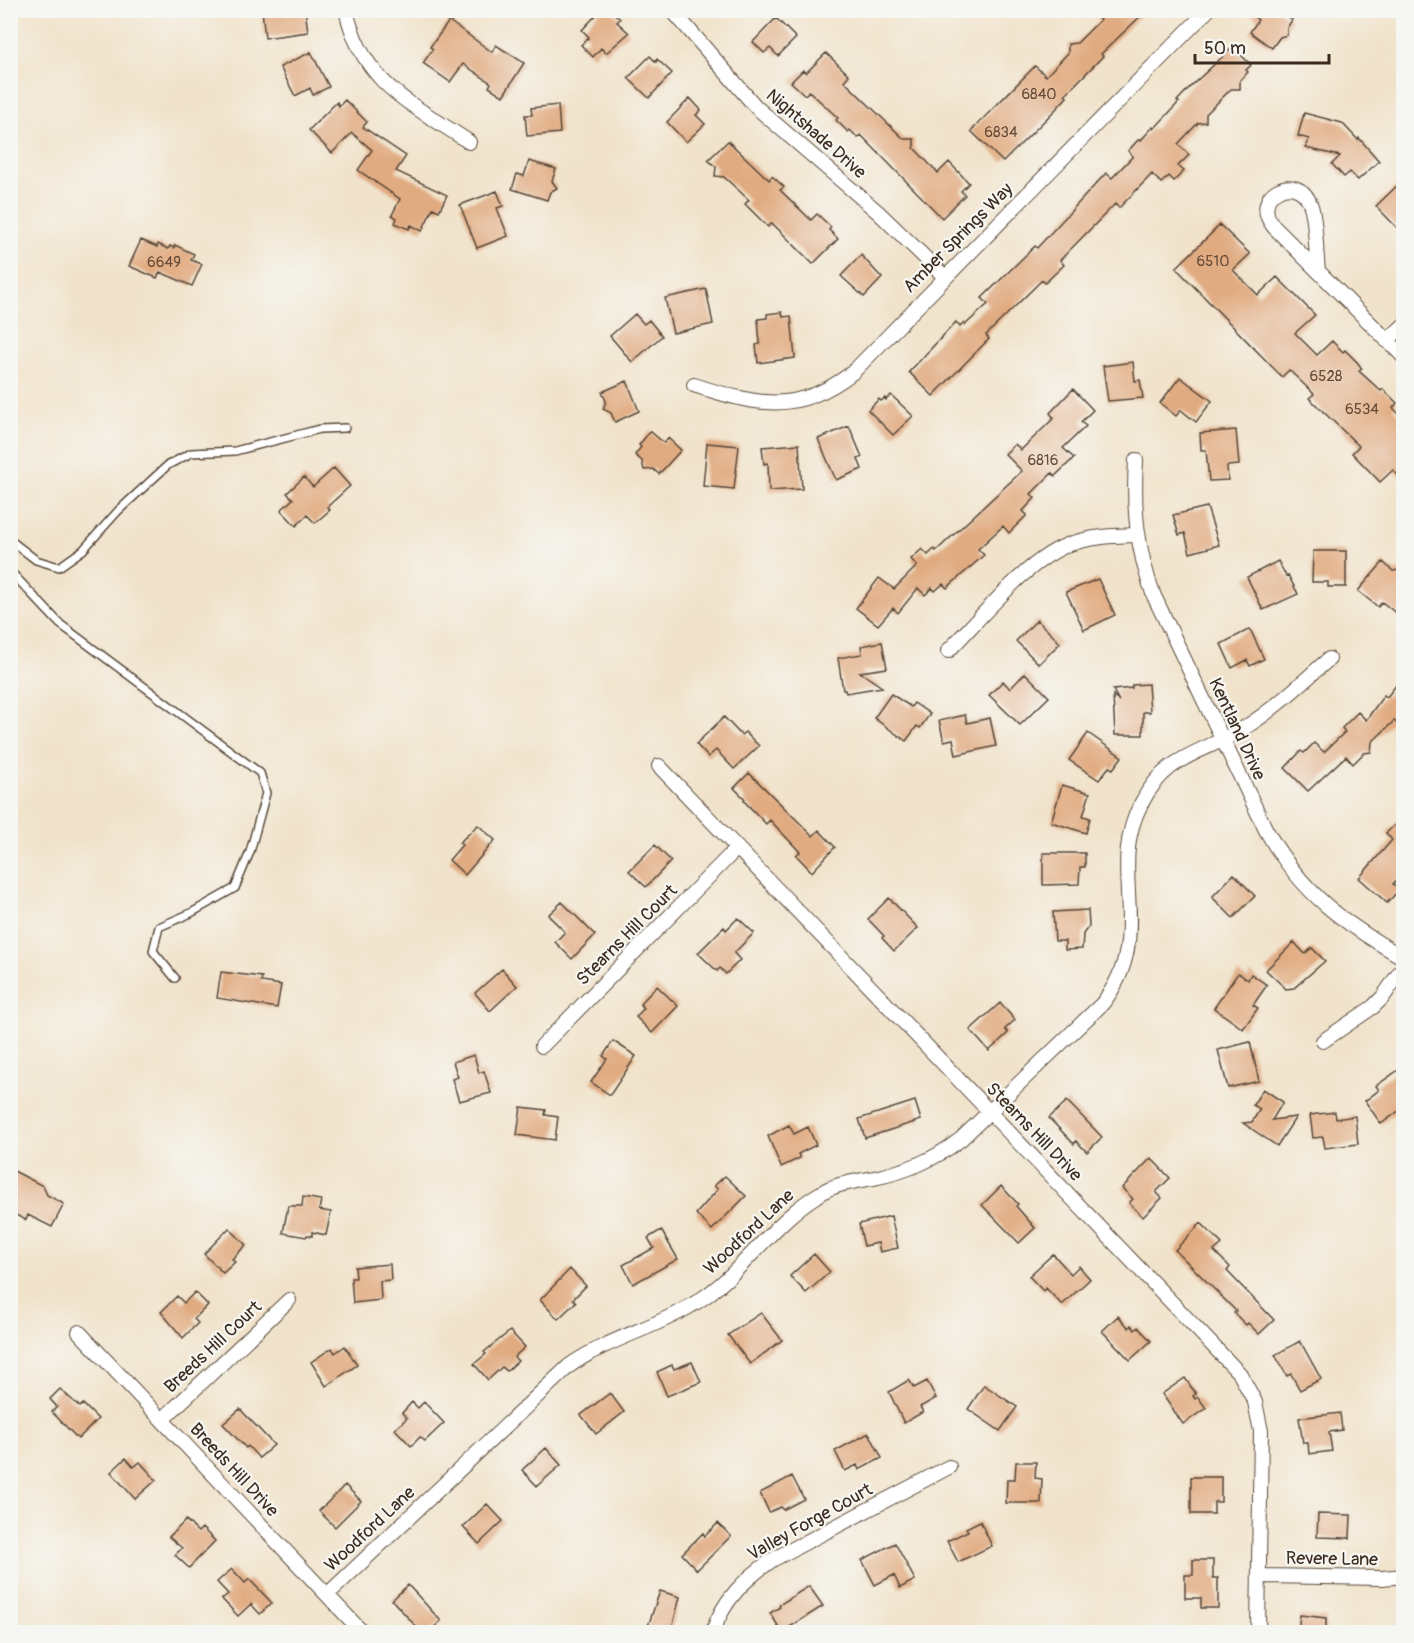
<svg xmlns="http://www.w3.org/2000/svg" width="1414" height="1643" font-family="Pangolin,sans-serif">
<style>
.building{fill:#e1ab81}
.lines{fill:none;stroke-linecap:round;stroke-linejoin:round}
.lane-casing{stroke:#564638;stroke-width:10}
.street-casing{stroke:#564638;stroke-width:16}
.lane{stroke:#fff;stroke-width:7}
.street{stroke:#fff;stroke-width:14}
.labels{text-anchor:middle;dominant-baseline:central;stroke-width:4.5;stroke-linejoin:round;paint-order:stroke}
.number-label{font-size:15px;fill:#644a37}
.street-label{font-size:18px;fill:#3b2a1e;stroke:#f6f6f2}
</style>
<rect width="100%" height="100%" fill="#f6f6f2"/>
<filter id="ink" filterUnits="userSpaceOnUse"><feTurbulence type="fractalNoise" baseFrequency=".0167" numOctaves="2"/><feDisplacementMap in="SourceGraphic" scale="12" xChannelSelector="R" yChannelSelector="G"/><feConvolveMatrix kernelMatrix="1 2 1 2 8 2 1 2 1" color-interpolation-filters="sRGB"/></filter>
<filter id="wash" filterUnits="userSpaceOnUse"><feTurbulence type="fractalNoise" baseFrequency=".008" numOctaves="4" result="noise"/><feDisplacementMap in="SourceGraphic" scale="24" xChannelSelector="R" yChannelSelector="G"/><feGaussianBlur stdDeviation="1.35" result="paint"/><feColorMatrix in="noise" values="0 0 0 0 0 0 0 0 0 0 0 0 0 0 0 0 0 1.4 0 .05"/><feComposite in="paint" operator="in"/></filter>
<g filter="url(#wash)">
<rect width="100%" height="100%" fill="#f1e3cb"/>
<g id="blocks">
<path class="building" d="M262,10h43l3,22 -43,6z
M601,10h10l9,9 -3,3 12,11 -23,20 -5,-5 -8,9 -12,-12 8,-8 -7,-7z
M1090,10h57l-46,44 2,2 -38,39 2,2 -12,13 -52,52 -32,-31 64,-65 11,10 22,-23v-9l9,-1 23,-23z
M1246,10h32l14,10 -5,8v7l-7,2 -8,11 -22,-16 8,-12z
M776,18l20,20 -18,18 -8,-8 -6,5 -11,-11z
M449,21l43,31 4,-7 28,18 -21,33 -14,-9 2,-4 -28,-19 -13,18 -27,-19 10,-14 -3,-2z
M1233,47l18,18 -5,5 2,2 -8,8v9h-9l-25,25v8l-8,1 -20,21 11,11 -11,11 6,5 -10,10 -5,-5 -8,7 -9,-9 -33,34 -4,-4 -55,56 4,5 -19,18 -3,-3 -56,55 3,4 -56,57 -24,-24 47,-50 4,5 3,-4 2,2 23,-21 -6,-6 53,-52 2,2 69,-75 6,5 21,-22 -5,-5 11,-12 2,1 12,-13 1,2 25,-27 -2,-1 13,-14z
M311,52l18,35 -16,8 -3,-7 -15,8 -15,-29z
M826,53l23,22 -5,6 60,58h10v9l24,25 11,-11 20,21 -8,8 4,4 -23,23 -81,-83 -3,3 -8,-8 -2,2 -12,-12 2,-2 -29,-27 -4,4 -14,-13 12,-12 3,3z
M650,56l6,6 1,-3 15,14 -23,25 -21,-20z
M690,98l11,12 -5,5 9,9 -19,18 -19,-20z
M345,100l22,22 -4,5 43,29 -10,15 51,24 -8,16 -6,-3 -11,23 -11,-6 -2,4 -14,-6 2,-5 -5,-3 8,-16 -42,-29 14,-20 -20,-17 -20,20 -23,-23 28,-28 2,4z
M558,105l2,28 -33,3 -2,-21h7l-1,-7z
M1304,113l38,10 16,17 1,-2 20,23 -21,19 -8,-8 -6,5 -12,-13 8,-8 -34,-8 3,-9 -11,-3z
M728,141l41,39 3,-4 12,11 -4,3 31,30 6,-6 14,13 -2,3 9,9 -25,25 -41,-41 -4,4 -23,-23 4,-4 -25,-23 -9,-1 1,-9 -8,-7z
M529,161l27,8 -4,12 5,7 -7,4 -3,8 -35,-11 5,-15 7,2z
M1404,179v56l-28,-29z
M497,191l6,15 -6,2 11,28 -31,12 -17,-43z
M1220,225l30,29 -17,16 25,25 19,-18 38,38 -20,18 22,22 15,-14 11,11 2,-2 13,13 4,6 -3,2 22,20 2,-2 14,14 -4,5 11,11v62l-11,-11 -13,12 -28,-29 7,-7 -50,-48 5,-4 -25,-24 -7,7 -106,-109z
M141,240l16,7 1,-3 10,5 2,-3 4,2 1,-3 19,9 -3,6 11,4 -10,22 -32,-14 -3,6 -28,-12z
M861,255l21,23 -18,19 -23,-21z
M706,289l7,35 -40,9 -8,-35z
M782,312l1,5 8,-1 4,42 -37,5 -2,-18 4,-1 -2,-25 9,-1v-4z
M635,314l9,10 5,-4 13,16 -30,26 -22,-26z
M1133,362l2,19 5,-1 3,18 -35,3 -5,-35z
M1180,377l32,24 -16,21 -15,-12 -5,6 -16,-13z
M627,381l12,30 -24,11 -4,-9 -8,-4 3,-8 -4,-9z
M1073,389l20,21 -12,12 5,4 -23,22 11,10 -19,18 -3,-3 -21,21 4,4 -12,13 4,4 -18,18 -6,-7 -25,23 6,6 -37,33 -4,-4 -8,7 -3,-3 -7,7 -7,-7 -20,25 -5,-5 -15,17 -22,-17 23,-30 15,11 23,-23 -6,-7 11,-10 6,6 6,-6 2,2 86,-80 -17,-17 10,-10 6,6 33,-32 -4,-5z
M891,395l22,21 -20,19 -25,-25 11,-11 2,2 4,-3 1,2z
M849,426l13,31 -4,2 4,10 -26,11 -18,-41z
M1236,430l3,35 -12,1 1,14 -19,1 -3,-31h-5l-1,-17z
M650,431l14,12 4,-5 13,12 -22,24 -6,-5 -9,1 -2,-9 -7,-6 6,-8 -2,-2z
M707,443l32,3 -5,43 -31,-3z
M799,444l3,45 -33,2 -1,-28 -4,1 -2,-17z
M334,468l16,18 -23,21 3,3 -15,13 -8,-8 -11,11 -15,-16 12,-11 -6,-6 17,-16 9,10z
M1207,507l12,38 -29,8 -5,-20 -6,2 -6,-20z
M1313,551h33v36h-18v-5h-16z
M1278,561l8,15 2,-1 10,19 -35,16 -16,-33z
M1383,562l10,9 7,-1 1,9 3,2v25l-7,8 -15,-12 -4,5 -20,-16z
M1098,579l17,36 -31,15 -18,-38z
M1037,620l23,23 -21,21 -23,-23z
M1250,629l14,30 -14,7 -3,-6 -15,8 -11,-24z
M882,642l5,26 -27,4 22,15 -36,6 -1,-3h-2l-5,-32 24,-4 -1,-8z
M1025,673l24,24 -29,28 -31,-30 14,-14 7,8z
M1404,675v54l-10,-8 -22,21 -1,10 -7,1 -11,11 -7,-8 -38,35 -23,-23 16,-17 3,2 10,-10 10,9 21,-20 -3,-4 16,-16 8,8 18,-25 3,2z
M1148,684l2,28h-7v23h-28l-2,-40 6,6 -6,-11 19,-2v-3z
M891,694l20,13 3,-4 16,11 -10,14 -3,-2 -11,15 -32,-23z
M965,715l2,8 23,-5 6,28 -40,9 -3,-16 -9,2 -5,-20z
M724,717l17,18 4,-3 14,14 -25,23 -18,-19 -8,7 -12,-13z
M1088,733l34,24 -9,12 -4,-2 -10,13 -30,-20z
M749,773l64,63 6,-6 16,17 -23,25 -16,-17 4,-3 -30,-32 -4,4 -22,-23 1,-2 -11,-11z
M1062,785l28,8 -7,23 7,2 -4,15 -35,-11z
M1404,816v56l-11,12 7,5 -13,14 -28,-25 33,-38 -6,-7z
M478,825l17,15 -30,35 -16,-15 13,-15 -3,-2z
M655,845l16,16 -25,26 -17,-16z
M1043,853h42v14h-5l-1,17 -36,1z
M1234,874l21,22 -22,22 -21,-21z
M889,898l29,30 -24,23 -12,-13 2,-2 -16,-17z
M562,902l33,33 -23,24 -17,-17 10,-10 -17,-17z
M1088,910l1,16 -6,8 -1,15 -17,1v-9h-10l-2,-29z
M738,918l16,15 -20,20 6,7 -14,14 -6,-6 -3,3 -19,-18 26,-26 2,3z
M1294,942l11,12 7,-6 13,13 -31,27 -8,1 -20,-19z
M502,969l15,17 -27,25 -15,-18z
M221,972l41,5 -1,5 20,3 -4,23 -60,-10z
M1238,973l10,7 3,-6 16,11 -14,20 5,3 -15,21 -29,-21z
M657,986l21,20 -26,27 -16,-16 8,-9 -4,-4z
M1000,1003l15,17 -10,9 3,4 -19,18 -19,-21z
M613,1041l23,15 -26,39 -19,-13 16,-23 -4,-3z
M1250,1042l9,39 -31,7 -10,-38z
M474,1055l5,18 5,-2 7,22 -32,8 -7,-22 6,-2 -5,-15z
M1404,1066v41l-23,17 -16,-23 14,-11 -3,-4z
M1263,1089l20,13 -11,18 24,-3 -19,29 -34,-23 9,-1 8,-13 -7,-4z
M915,1101l6,19 -56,18 -6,-19z
M1067,1101l35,36 -15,15 -11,-11 -2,3 -25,-26z
M521,1107l25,3 -1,5 13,2 -3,23 -38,-5z
M1335,1112l1,7 19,-3 3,28 -33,4 -2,-11 -10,1 -3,-23z
M789,1125l5,9 14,-7 8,18 -18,9 2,4 -19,9 -13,-31z
M1151,1158l19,20 -14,14 6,6 -19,19 -14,-14 4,-4 -11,-11z
M10,1169l33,17 4,9 17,9 -12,23 -24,-12 -2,5 -16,-8z
M725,1176l21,20 -34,34 -16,-16 22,-25 -4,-3z
M1001,1186l17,18 -2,2 19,22 -16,15 -37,-38z
M303,1197l18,3 -2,10 12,2 -5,23 -14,-3v4l-5,-1 -1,2 -23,-4 5,-27h14z
M891,1216l7,32 -18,4 -2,-9 -14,3 -5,-22z
M1201,1223l21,21 -8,7 16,16 -3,4 47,49 -15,14 -11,-11 -2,2 -12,-12 2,-2 -61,-61z
M229,1228l17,17 -14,14 3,3 -12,11 -19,-19z
M661,1230l17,29 -45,25 -10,-19 31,-17 -6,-10z
M814,1254l16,18 -24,21 -16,-17z
M1053,1254l18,20 8,-8 11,13 -28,26 -16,-17 -3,3 -14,-15z
M390,1264l1,16 -11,1 1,19 -28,3 -2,-25h5l-1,-11z
M570,1269l16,17 -13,13 3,3 -18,17 -18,-19z
M195,1292l13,13 -14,14 4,4 -15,15 -22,-26 16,-16 7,7z
M761,1313l21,27 -32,24 -22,-29z
M1118,1316l11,12 2,-3 4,5 3,-3 13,14 -21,19 -28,-29z
M510,1331l15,16 -11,10 4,4 -11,10 -5,-4 -14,13 -14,-16 12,-10 -2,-2z
M1300,1341l21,38 -21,11 -9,-16 -4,2 -12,-21z
M345,1346l12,19 -31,21 -15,-24 21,-14 3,5z
M692,1362l9,20 -34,14 -10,-24 15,-7 2,4z
M1185,1378l11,16 -3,2 2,3 3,-2 8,11 -23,16 -21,-30z
M909,1380l5,8 13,-7 9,17 -16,9 3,5 -19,11 -15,-31z
M984,1385l33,22 -17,24 -32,-22z
M60,1389l20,18 3,-3 15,15 -20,20 -26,-27 5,-5 -7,-8z
M610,1393l14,19 -28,22 -15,-19z
M412,1402l6,6 6,-6 20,21 -19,18 -5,-4 -9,9 -16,-17 12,-11 -5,-5z
M240,1409l34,36 -15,13 -11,-12 -2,2 -23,-24z
M1340,1413l2,17 -13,2 3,19 -23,3 -1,-11h-5l-4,-25z
M869,1433l13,25 -23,12 -2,-5 -12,6 -10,-20z
M546,1448l15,17 -24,21 -15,-16z
M126,1458l8,9 6,-5 16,18 -21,19 -24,-27z
M1016,1462h20l-1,16 7,1 -1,24h-35l1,-24h8z
M792,1476l12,23 -21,11 -2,-3 -12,5 -9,-19z
M1191,1477h30v25h-7v12h-23z
M345,1485l16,16 -26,26 -16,-16z
M487,1504l16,17 -24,23 -16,-17z
M1318,1514l33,1 -1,23 -33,-1z
M186,1520l12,12 4,-4 13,13 -26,27 -14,-13 7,-7 -13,-11z
M980,1521l12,25 -34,16 -11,-21 21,-10 -2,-3z
M718,1523l13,13 -34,34 -15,-16 21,-21 2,3z
M895,1543l20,37 -15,8 -6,-13 -19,10 -13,-25z
M1193,1560h20v18h5v30h-17v-10h-16v-23h8z
M232,1569l13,14 4,-4 23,24 -12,11 -9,-10 -13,12 -16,-17 6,-5 -11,-12z
M408,1585l33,36 -12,11h-8l-29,-32z
M809,1586l14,20 -41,26 -12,-19 10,-6 -1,-2z
M660,1591l20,6 -9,35h-25z
M1300,1615l26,3v14h-28z"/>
</g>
</g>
<g filter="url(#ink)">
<use href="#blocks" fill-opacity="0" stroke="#564638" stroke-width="1.5"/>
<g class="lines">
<defs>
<path id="lane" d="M10,540l26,20 23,7 24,-17 35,-39 50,-46 23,-12 44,-2 85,-22 25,-1
M10,571l50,53 200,149 6,20 -16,59 -15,36 -44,25 -32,14 -6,24 22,27"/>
<path id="street" d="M346,10c17,75 65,93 123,132
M672,10l84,97 123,106 66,64
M1318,271c-2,-17 -2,-50 -7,-65 -12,-38 -64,-11 -37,21l130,130
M1387,341l17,-16
M694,385c63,20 103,31 159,-13l355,-362
M1136,460c-3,48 1,91 18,136l112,234c35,63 77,93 138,128
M948,651c33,-33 82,-95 125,-108 21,-7 43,-7 64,-8
M659,766l581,608 15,28 6,29 -3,201
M1323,1041l50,-34 10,-10 21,-31
M542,1046l195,-198
M79,1332l283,300
M162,1420l127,-120
M1259,1576l123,2 22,-2
M327,1595l242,-229c41,-29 92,-39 134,-68 45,-31 73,-81 123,-108 14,-7 33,-9 48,-12 33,-7 60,-18 87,-39l141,-135c55,-69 3,-132 39,-200 26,-51 60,-49 103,-76 31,-19 57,-45 85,-69
M713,1632c10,-32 32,-53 59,-72l177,-93"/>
</defs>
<use href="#lane" class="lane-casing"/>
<use href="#street" class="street-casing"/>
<use href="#lane" class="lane"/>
<use href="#street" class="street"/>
</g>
</g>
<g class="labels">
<g class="number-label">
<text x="1039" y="94">6840</text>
<text x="1001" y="132">6834</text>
<text x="1213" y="261">6510</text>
<text x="164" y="262">6649</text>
<text x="1326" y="376">6528</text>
<text x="1362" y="409">6534</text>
<text x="1043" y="460">6816</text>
</g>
<g class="street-label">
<text transform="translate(816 134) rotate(41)">Nightshade Drive</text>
<text transform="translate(958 238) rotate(-45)">Amber Springs Way</text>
<text transform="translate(1237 729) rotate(65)">Kentland Drive</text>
<text transform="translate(627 935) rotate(-45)">Stearns Hill Court</text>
<text transform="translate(1034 1132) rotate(46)">Stearns Hill Drive</text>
<text transform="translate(749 1232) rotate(-43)">Woodford Lane</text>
<text transform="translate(213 1347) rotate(-43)">Breeds Hill Court</text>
<text transform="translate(234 1470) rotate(47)">Breeds Hill Drive</text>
<text transform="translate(810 1522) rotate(-29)">Valley Forge Court</text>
<text transform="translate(370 1529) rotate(-43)">Woodford Lane</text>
<text transform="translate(1332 1559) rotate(1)">Revere Lane</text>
</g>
</g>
<rect width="1414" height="1643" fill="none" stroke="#f6f6f2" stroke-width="36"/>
<path d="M1195 54v9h134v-9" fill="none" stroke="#3b2a1e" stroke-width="3"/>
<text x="1204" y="54" font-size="18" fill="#3b2a1e" stroke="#f6f6f2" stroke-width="4.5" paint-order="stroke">50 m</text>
</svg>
